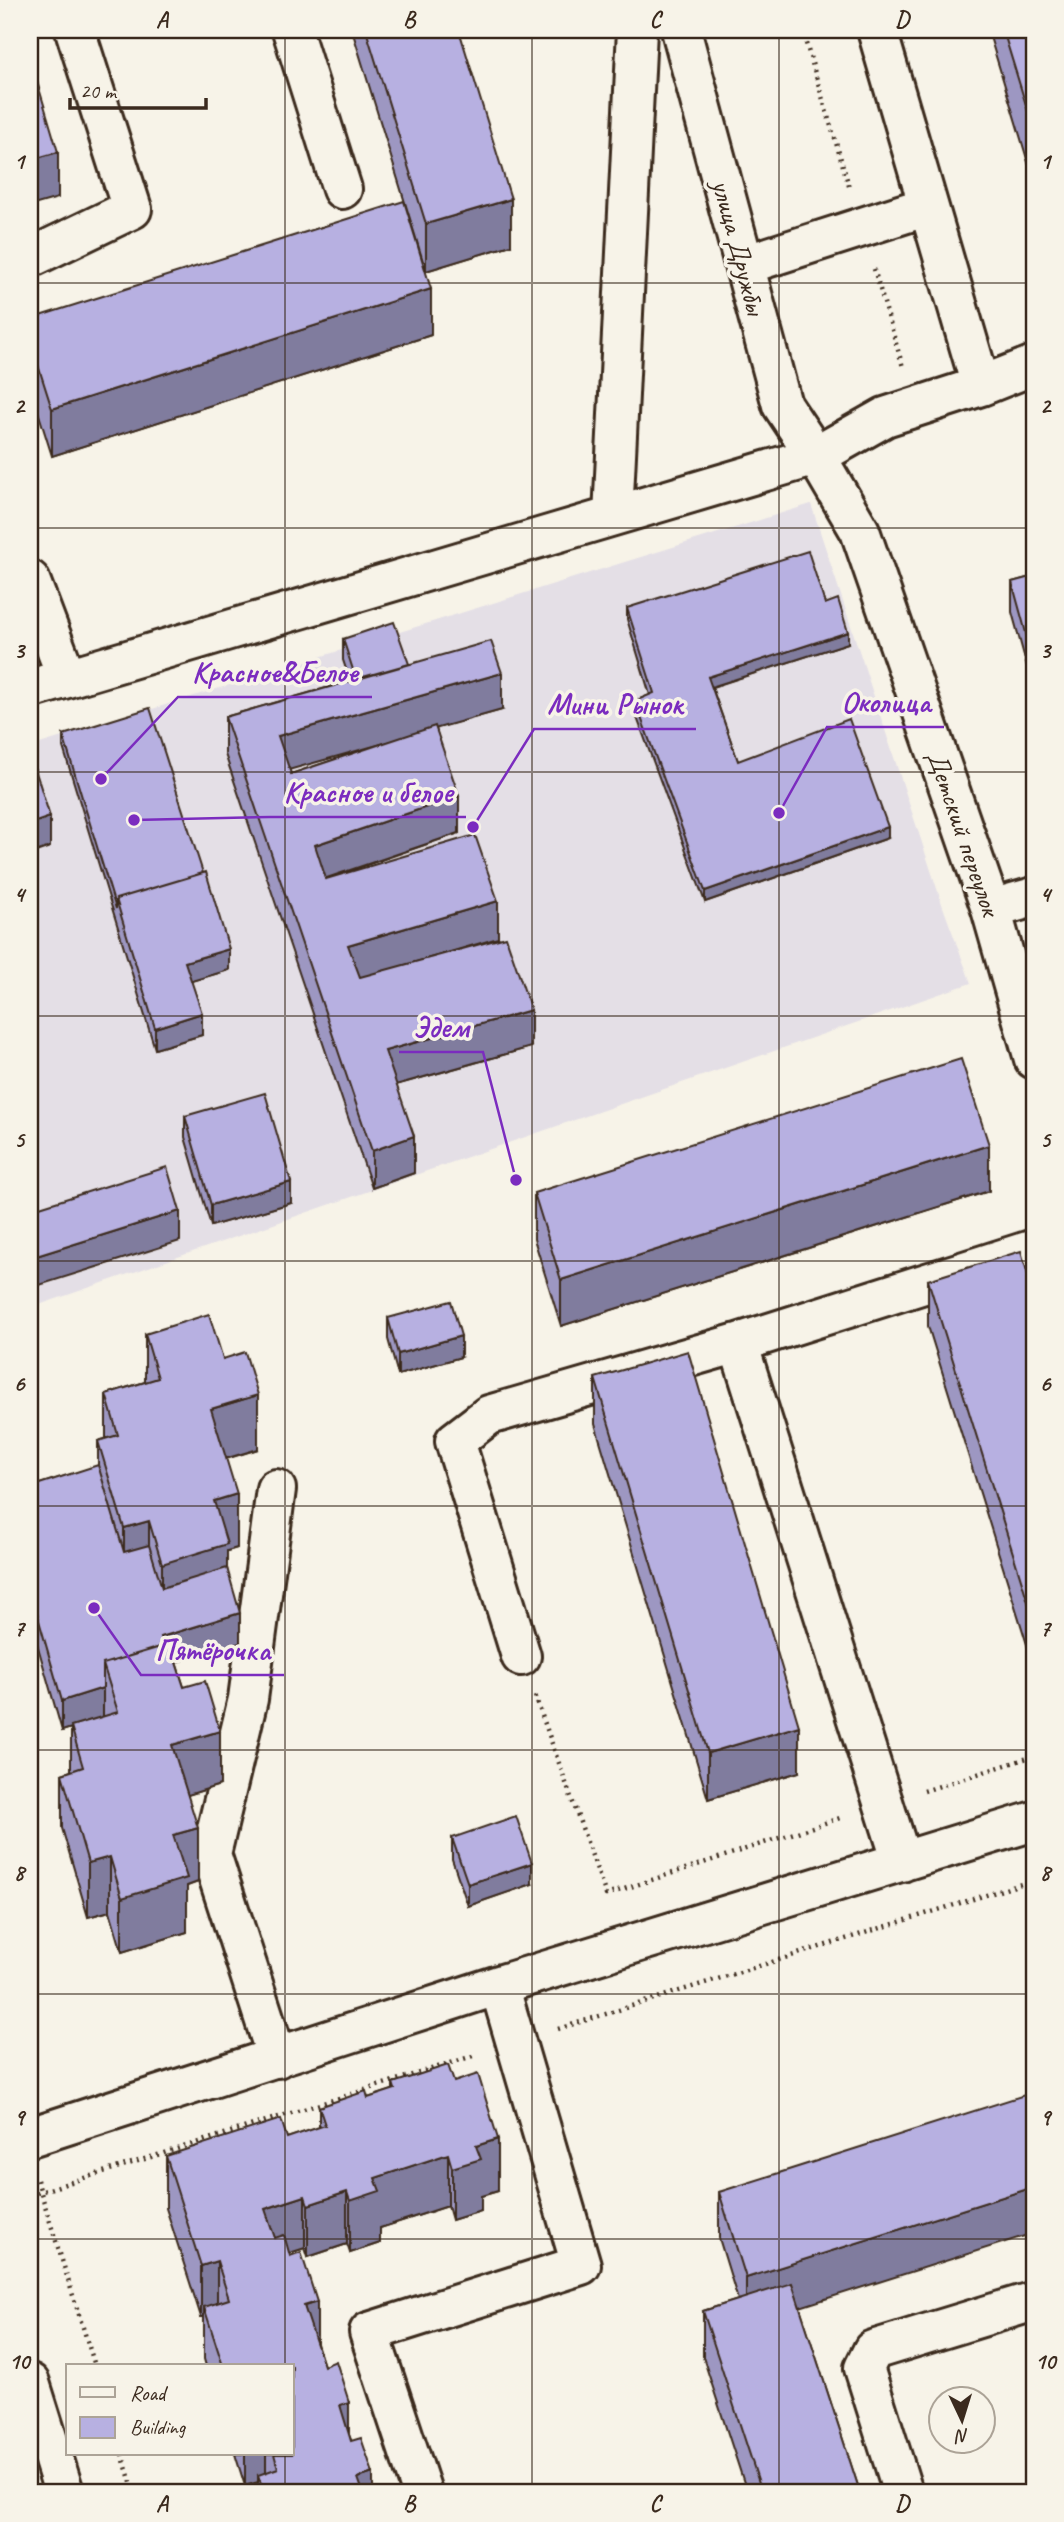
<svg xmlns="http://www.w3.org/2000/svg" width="1064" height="2522" font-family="Caveat,sans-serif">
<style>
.built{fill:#e4dfe6}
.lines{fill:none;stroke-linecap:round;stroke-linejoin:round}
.minor-casing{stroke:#3b2a1e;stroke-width:44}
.path{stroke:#3b2a1e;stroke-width:4.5;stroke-dasharray:2 5;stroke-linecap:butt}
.minor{stroke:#f7f3e8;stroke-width:38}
.wall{fill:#9d97c2;stroke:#3b2a1e;stroke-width:2;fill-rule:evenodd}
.shaded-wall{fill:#807b9e;stroke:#3b2a1e;stroke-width:2}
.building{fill:#b7b0e1;stroke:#3b2a1e;stroke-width:2}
.grid{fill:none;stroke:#3b2a1e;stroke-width:2;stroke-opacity:0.55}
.labels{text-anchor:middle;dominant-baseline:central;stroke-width:7;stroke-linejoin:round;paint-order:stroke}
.street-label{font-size:28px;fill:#3b2a1e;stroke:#f7f3e8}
.leader{fill:none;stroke:#7b2cbf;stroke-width:2.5}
.callout-dot{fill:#7b2cbf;stroke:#f7f3e8;stroke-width:2.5}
.callout-label{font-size:30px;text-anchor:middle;font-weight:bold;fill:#7b2cbf;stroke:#f7f3e8;stroke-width:7;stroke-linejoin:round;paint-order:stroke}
.neatline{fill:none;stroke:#3b2a1e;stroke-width:2.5}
.grid-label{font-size:23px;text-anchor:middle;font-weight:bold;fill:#3b2a1e}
</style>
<rect width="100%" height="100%" fill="#f7f3e8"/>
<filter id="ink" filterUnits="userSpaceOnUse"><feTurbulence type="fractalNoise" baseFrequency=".0143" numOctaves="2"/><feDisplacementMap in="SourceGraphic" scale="14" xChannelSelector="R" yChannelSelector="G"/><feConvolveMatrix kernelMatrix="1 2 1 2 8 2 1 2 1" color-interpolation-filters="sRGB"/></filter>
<g filter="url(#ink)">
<path class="built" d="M811,504l132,403 28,76 -941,325v-561z"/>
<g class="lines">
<defs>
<path id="minor" d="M292,30l50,159
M681,30l101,375 34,51 44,75 131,378 43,150
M877,30l104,356
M30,258l102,-49 -57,-179
M744,265l184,-59
M613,516l24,-486
M30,580l37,98
M30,689l786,-233 69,-39 96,-31 53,-21
M991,909l43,-12
M276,1489l-28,210 -37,155 66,204
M521,1656l-66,-215 34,-26 249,-72
M902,1862l-164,-519 296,-94
M30,2137l469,-152 535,-164
M30,2383l34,109
M422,2492l-53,-160 212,-67 -82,-280
M903,2492l-39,-124 9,-18 161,-49"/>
</defs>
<use href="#minor" class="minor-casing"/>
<path class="path" d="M802,30l47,156
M874,269l29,98
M535,1696l71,199 237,-78
M924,1791l110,-35
M558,2029l476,-149
M37,2180l58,186
M30,2195l446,-140
M122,2454l12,38"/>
<use href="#minor" class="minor"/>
</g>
<path class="wall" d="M352,30h107l52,215 -85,26z
M988,30h46v152z
M30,319l401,16 -379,121 -22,-70z
M1034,576v116l-22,-80v-30z
M825,604l23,39 -136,44 26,74 150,77 -183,64 -70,-190v-11l15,-6 -23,-76v-11z
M343,639l66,25 93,46 -66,18 23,105 -133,46 172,59 -86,25 119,84 -135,38 18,88 -42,15 -147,-434v-37l125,-36 -7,-21zM378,745l-87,29 -2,-5z
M63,735l166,235 -38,11 11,54 -47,14 -92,-302z
M185,1116l106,87 -80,23 -26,-89z
M989,1191l-428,135 -27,-87v-46z
M928,1280l106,15v372l-106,-341z
M388,1318l73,39 -63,18 -10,-36z
M145,1334l78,25 35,90 -32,10 11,89 -10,3v17l13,75 -64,19 8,25 36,98 -33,10 11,87 -11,4v46l-65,20 -12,-41 -22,6 -26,-89v-54l9,-3v-43l-9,3 -32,-112v-132l68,-21v-25l8,-2v-45l39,-12z
M595,1378l204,394 -91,27 -113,-375z
M452,1838l80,46 -64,22 -16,-47z
M454,2082l44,109 -17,5v15l-29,9 -4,-14 -68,22v15l-30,10 -3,-9 -39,13 -3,-9 -16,5 35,113 25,69 24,57h-115v-10l-13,4 -10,-32h57v-88h-86l-2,-7v-42h-3l-35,-109v-52l121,-18 32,-10v-21l49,-9 25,-8v-7z
M719,2192l81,116 60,184h-113l-44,-135v-46l35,-11 -19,-62z"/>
<path class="shaded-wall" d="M58,152v46l-28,8v-46z
M511,199v46l-85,26v-47z
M431,289v46l-379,121v-47z
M848,632v11l-140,45v-11z
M502,673v37l-224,63v-37z
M459,796v37l-144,49v-37z
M50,817v30l-20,7v-30z
M888,827v11l-183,64v-11z
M498,901v37l-150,44v-37z
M229,949v21l-44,13v-21z
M531,1010v37l-146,41v-37z
M202,1013v22l-47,14v-21z
M414,1136v37l-42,15v-37z
M989,1145v46l-428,135v-46z
M291,1182v21l-80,23v-21z
M180,1211v30l-150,47v-30z
M461,1336v21l-63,18v-21z
M258,1395v54l-47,14v-54z
M237,1494v54l-10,3v47l-65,20v-54l52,-63z
M149,1521v54l-25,7v-54z
M240,1613v30l-79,24v-30z
M103,1688v30l-41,13v-30z
M799,1726v46l-91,27v-46z
M220,1731v54l-48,15v-55z
M198,1828v54l-11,4v46l-65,20v-54l51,-63z
M110,1857v54l-22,6v-54z
M532,1863v21l-64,22v-22z
M498,2139v52l-17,5v15l-29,9v-52l24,-22z
M448,2154v52l-68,22v15l-30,10v-52l25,-23z
M1034,2187v46l-288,91v-46z
M347,2192v52l-39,13v-52z
M305,2196v52l-40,13v-52z
M217,2261v52l-13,-6v10h-3v-51z
M317,2302v52l-13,-48z
M349,2402v52l-9,-49z
M245,2454h21v25l-8,-4v7l-13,4z
M373,2473v19h-15v-14z"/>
<path class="building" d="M366,30h93l52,169 -85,25z
M1003,30h31v101z
M30,58l28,94 -28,8z
M404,201l27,88 -379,120 -22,-69v-21z
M808,551l17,53 13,-5 10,33 -140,45 30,84 111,-42 39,108 -183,64 -70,-190 19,-8 -27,-85z
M1034,576v86l-22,-80z
M394,622l15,42 -53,15 -13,-40z
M491,641l11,32 -224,63 13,38 144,-48 24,70 -144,49 11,34 149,-44 23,66 -150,44 12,32 146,-40 25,73 -146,41 29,85 -42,15 -147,-434z
M150,708l53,165 -87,26v10l-53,-174z
M30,753l20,64 -20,7z
M206,872l23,77 -44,13 17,51 -47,15 -39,-129z
M961,1059l28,86 -428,135 -27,-87z
M265,1093l26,89 -80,23 -26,-89z
M167,1167l13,44 -150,47v-48z
M1021,1251l13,44v326l-106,-341z
M451,1301l10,35 -63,18 -10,-36z
M209,1314l14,45 22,-7 13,43 -47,14 26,85 -23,7 13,43 -65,20 -13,-43 -25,7 -26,-87 20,-6 -12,-41 52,-16 -13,-44z
M688,1351l111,375 -91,27 -113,-375z
M98,1465l26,87 25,-7 13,43 65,-20 13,45 -79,24 3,9 -61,18v24l-41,13 -32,-112v-102z
M170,1644l14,43 21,-6 15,50 -48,14 26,83 -25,7 14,43 -65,20 -12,-41 -22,6 -26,-89 21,-7 -12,-41 47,-14 -15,-48z
M516,1816l16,47 -64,21 -16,-46z
M448,2065l6,17 24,-8 20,65 -22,7 5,13 -29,9 -4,-14 -73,24 5,13 -30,10 -3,-9 -39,13 -3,-9 -40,13 10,29 9,-3 6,21 11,-4 16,50 -13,4 20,60 12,-5 13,41 -9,3 11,36 10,-3 12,35 -15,5 5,14h-99l-6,-17 20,-7 -4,-14h18v-88h-69l-19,-59 25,-8 -12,-38 -16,5 -35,-110 115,-37 6,19 38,-13 -6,-18 47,-16 2,7 27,-9 -2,-6z
M1034,2092v95l-288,91 -27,-86z
M792,2283l68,209h-98l-59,-181z"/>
</g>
<path class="grid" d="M285,30v2336M532,30v2462M779,30v2462M30,283h1004M30,528h1004M30,772h1004M30,1016h1004M30,1261h1004M30,1506h1004M30,1750h1004M30,1994h1004M30,2239h1004M285,2454v38"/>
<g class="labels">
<g class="street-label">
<text transform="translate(739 247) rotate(75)">улица Дружбы</text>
<text transform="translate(964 833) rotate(71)">Детский переулок</text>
</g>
</g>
<path class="leader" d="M101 779L178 697H372M779 813L827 727H944M473 827L534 729H696M134 820L270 817H466M516 1180L483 1052H399M94 1608L141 1675H284"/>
<g class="callout-dot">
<circle cx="101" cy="779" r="7"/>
<circle cx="779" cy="813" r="7"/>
<circle cx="473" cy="827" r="7"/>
<circle cx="134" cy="820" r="7"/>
<circle cx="516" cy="1180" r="7"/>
<circle cx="94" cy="1608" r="7"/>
</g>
<g class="callout-label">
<text x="275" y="682">Красное&amp;Белое</text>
<text x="886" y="712">Околица</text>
<text x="615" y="714">Мини Рынок</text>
<text x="368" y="802">Красное и белое</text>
<text x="441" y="1037">Эдем</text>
<text x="213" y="1660">Пятёрочка</text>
</g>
<rect width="1064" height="2522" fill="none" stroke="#f7f3e8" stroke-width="77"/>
<rect x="66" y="2364" width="228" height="91" fill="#f7f3e8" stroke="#aca397" stroke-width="2"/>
<rect x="80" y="2387" width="35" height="10" fill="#f7f3e8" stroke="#aca397" stroke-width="2"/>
<text x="130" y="2400" font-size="21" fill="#3b2a1e">Road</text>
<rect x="80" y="2417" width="35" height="21" fill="#b7b0e1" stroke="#aca397" stroke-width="2"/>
<text x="130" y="2434" font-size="21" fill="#3b2a1e">Building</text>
<g transform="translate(962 2420) rotate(176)"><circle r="33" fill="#f7f3e8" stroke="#aca397" stroke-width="2"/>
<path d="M0-5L12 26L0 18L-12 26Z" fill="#3b2a1e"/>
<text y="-10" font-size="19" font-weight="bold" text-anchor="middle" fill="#3b2a1e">N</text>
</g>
<path d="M70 98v10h136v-10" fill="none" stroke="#3b2a1e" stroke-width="3.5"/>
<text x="80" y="98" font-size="21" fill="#3b2a1e" stroke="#f7f3e8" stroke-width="5" paint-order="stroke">20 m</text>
<rect x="38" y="38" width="988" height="2446" class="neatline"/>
<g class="grid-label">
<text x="162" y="27">A</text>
<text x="409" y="27">B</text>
<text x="655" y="27">C</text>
<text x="902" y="27">D</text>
<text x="19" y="169">1</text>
<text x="1045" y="169">1</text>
<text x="19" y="413">2</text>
<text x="1045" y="413">2</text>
<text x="19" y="658">3</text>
<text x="1045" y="658">3</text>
<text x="19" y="902">4</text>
<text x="1045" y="902">4</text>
<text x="19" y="1147">5</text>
<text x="1045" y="1147">5</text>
<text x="19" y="1391">6</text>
<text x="1045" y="1391">6</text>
<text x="19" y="1636">7</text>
<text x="1045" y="1636">7</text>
<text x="19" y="1880">8</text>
<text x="1045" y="1880">8</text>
<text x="19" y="2125">9</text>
<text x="1045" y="2125">9</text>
<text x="19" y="2369">10</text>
<text x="1045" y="2369">10</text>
<text x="162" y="2511">A</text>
<text x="409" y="2511">B</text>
<text x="655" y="2511">C</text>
<text x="902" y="2511">D</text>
</g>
</svg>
